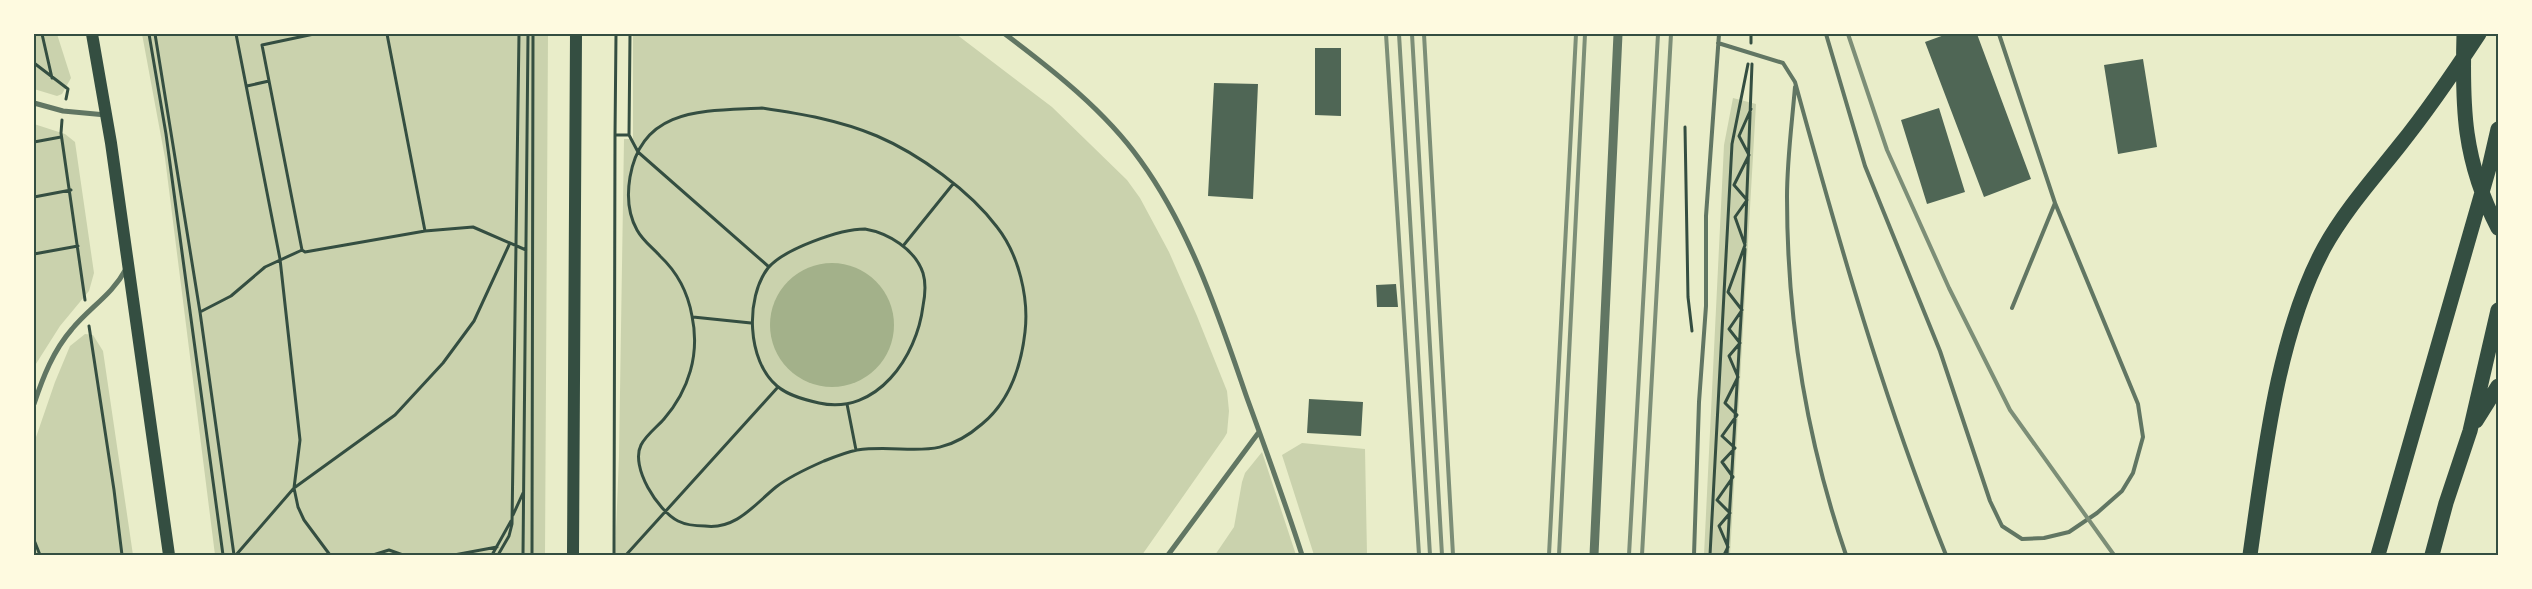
<svg xmlns="http://www.w3.org/2000/svg" width="2532" height="589" font-family="Poppins,sans-serif">
<style>
.green{fill:#cad2ad}
.water{fill:#a3b18a}
.building{fill:#4f6655}
.lines{fill:none;stroke-linecap:round;stroke-linejoin:round}
.path{stroke:#344e41;stroke-width:3}
.service{stroke:#617663;stroke-width:4}
.minor{stroke:#617663;stroke-width:5}
.tertiary{stroke:#617663;stroke-width:9}
.primary{stroke:#344e41;stroke-width:12}
.motorway{stroke:#344e41;stroke-width:15}
.rail{stroke:#7c8e77;stroke-width:4}
.neatline{fill:none;stroke:#344e41;stroke-width:2}
</style>
<rect width="100%" height="100%" fill="#e9edc9"/>
<path class="green" d="M34,34h23l14,44 -9,16 -5,2 -23,-7z
M142,34h406l-3,521h-330l-50,-397z
M633,34h323l96,73 75,73 13,18 29,54 28,64 30,75 2,20 -2,22 -3,5 -82,117h-527l4,-99 5,-317h9z
M1733,98l23,6 -26,451h-26l20,-410z
M34,124l31,10 10,8 19,131 -5,18 -29,35 -26,41z
M85,334l8,1 10,16 30,204h-99v-112l21,-61 15,-36z
M1302,443l63,6 2,106h-53l-32,-100z
M1262,452l34,103h-81l19,-28 8,-45 3,-9z"/>
<path class="water" d="M770 325a62 62 0 1 1 124 0a62 62 0 1 1-124 0Z"/>
<path class="building" d="M1947,34h30l54,145 -47,18 -59,-155z
M1315,48h26v68l-26,-1z
M2143,59l14,88 -39,7 -14,-89z
M1214,83l44,1 -5,115 -45,-3z
M1939,108l26,84 -38,12 -26,-84z
M1396,284l2,23h-21l-1,-22z
M1309,399l54,3 -2,34 -54,-3z"/>
<g class="lines">
<path class="path" d="M42,34l10,44
M149,34l17,100 57,421
M155,34l45,278 34,243
M236,34l44,225 20,181 -6,48 4,19 6,13 26,35
M314,34l-52,11 40,205 3,2 120,-21 -38,-197
M1751,43v-9
M34,63l34,26 -2,10
M247,86l22,-5
M762,108c40,6 77,12 115,28 42,18 93,55 120,91 22,28 32,71 28,105 -4,35 -15,69 -43,92 -46,40 -74,19 -125,26 -10,2 -23,7 -33,11 -16,7 -34,15 -48,26 -21,17 -40,43 -71,39 -8,0 -19,-1 -27,-5 -20,-10 -48,-54 -37,-76 5,-10 16,-18 23,-26 25,-29 36,-65 28,-103 -4,-23 -15,-44 -32,-60 -8,-9 -17,-15 -23,-26 -9,-16 -10,-35 -7,-53 12,-71 76,-66 132,-69z
M62,120l-1,13 24,167
M1685,127l3,170 4,34
M615,135l1,-101
M629,135l9,17 131,115
M34,142l27,-5
M34,197l37,-7
M865,229c23,4 50,20 58,44 3,10 2,23 0,33 -6,50 -46,110 -104,97 -14,-3 -30,-7 -42,-17 -30,-25 -32,-88 -9,-118 16,-19 72,-39 97,-39z
M425,231l48,-4 53,23
M1745,243l7,-179
M903,246l50,-62
M34,254l44,-8
M200,312l31,-16 34,-29 37,-17
M693,317l58,6
M89,326l25,164 8,65
M847,404l9,46
M513,515l10,-22
M34,540l6,15
M236,555l58,-67 101,-73 48,-52 31,-42 35,-76
M373,555l16,-5 14,5
M454,555l43,-8
M492,555l19,-34
M498,555l11,-19 3,-12 7,-490
M523,555l5,-521
M532,555l1,-521
M614,555l1,-420h14l1,-101
M626,555l152,-168
M1710,555l22,-411 16,-80
M1724,555l4,-8 -9,-21 11,-13 -13,-13 16,-23 -11,-15 13,-14 -13,-12 15,-21 -12,-12 13,-26 -9,-21 11,-13 -11,-14 13,-19 -14,-18 17,-47 -10,-28 12,-17 -13,-15 15,-30 -10,-19 12,-27
M1727,555l18,-306"/>
<path class="service" d="M1826,34l39,132 75,185 50,150 12,25 20,13 22,-1 25,-6 28,-19 25,-22 11,-18 10,-36 -5,-33 -83,-201
M1999,34l56,169 -43,105
M1718,43l65,20 12,19c44,160 89,319 151,473
M1795,87c-3,36 -8,73 -8,110 0,121 20,244 59,358
M1694,555l5,-153 7,-96v-90l13,-182"/>
<path class="minor" d="M1005,34c48,36 100,77 135,126 51,70 79,157 107,238 19,52 38,104 55,157
M34,103l29,8 43,4
M34,404c9,-27 19,-53 38,-75 18,-22 40,-34 54,-60
M1168,555l91,-123"/>
<path class="tertiary" d="M1594,555l24,-521"/>
<path class="primary" d="M92,34l19,109 58,412
M573,555l3,-521"/>
<path class="motorway" d="M2464,34c-2,73 -1,127 34,194
M2476,421l22,-35
M2250,555c14,-97 27,-220 74,-307 21,-38 50,-70 76,-103 29,-36 54,-73 79,-111
M2378,555l111,-387 9,-39
M2432,555l14,-52 24,-72 28,-121"/>
<path class="rail" d="M1386,34l33,521
M1399,34l31,521
M1412,34l30,521
M1424,34l29,521
M1848,34l39,116 62,138 61,122 104,145
M1549,555l27,-521
M1559,555l26,-521
M1629,555l29,-521
M1642,555l29,-521"/>
</g>
<rect width="2532" height="589" fill="none" stroke="#fefae0" stroke-width="70"/>
<rect x="35" y="35" width="2462" height="519" class="neatline"/>
</svg>
